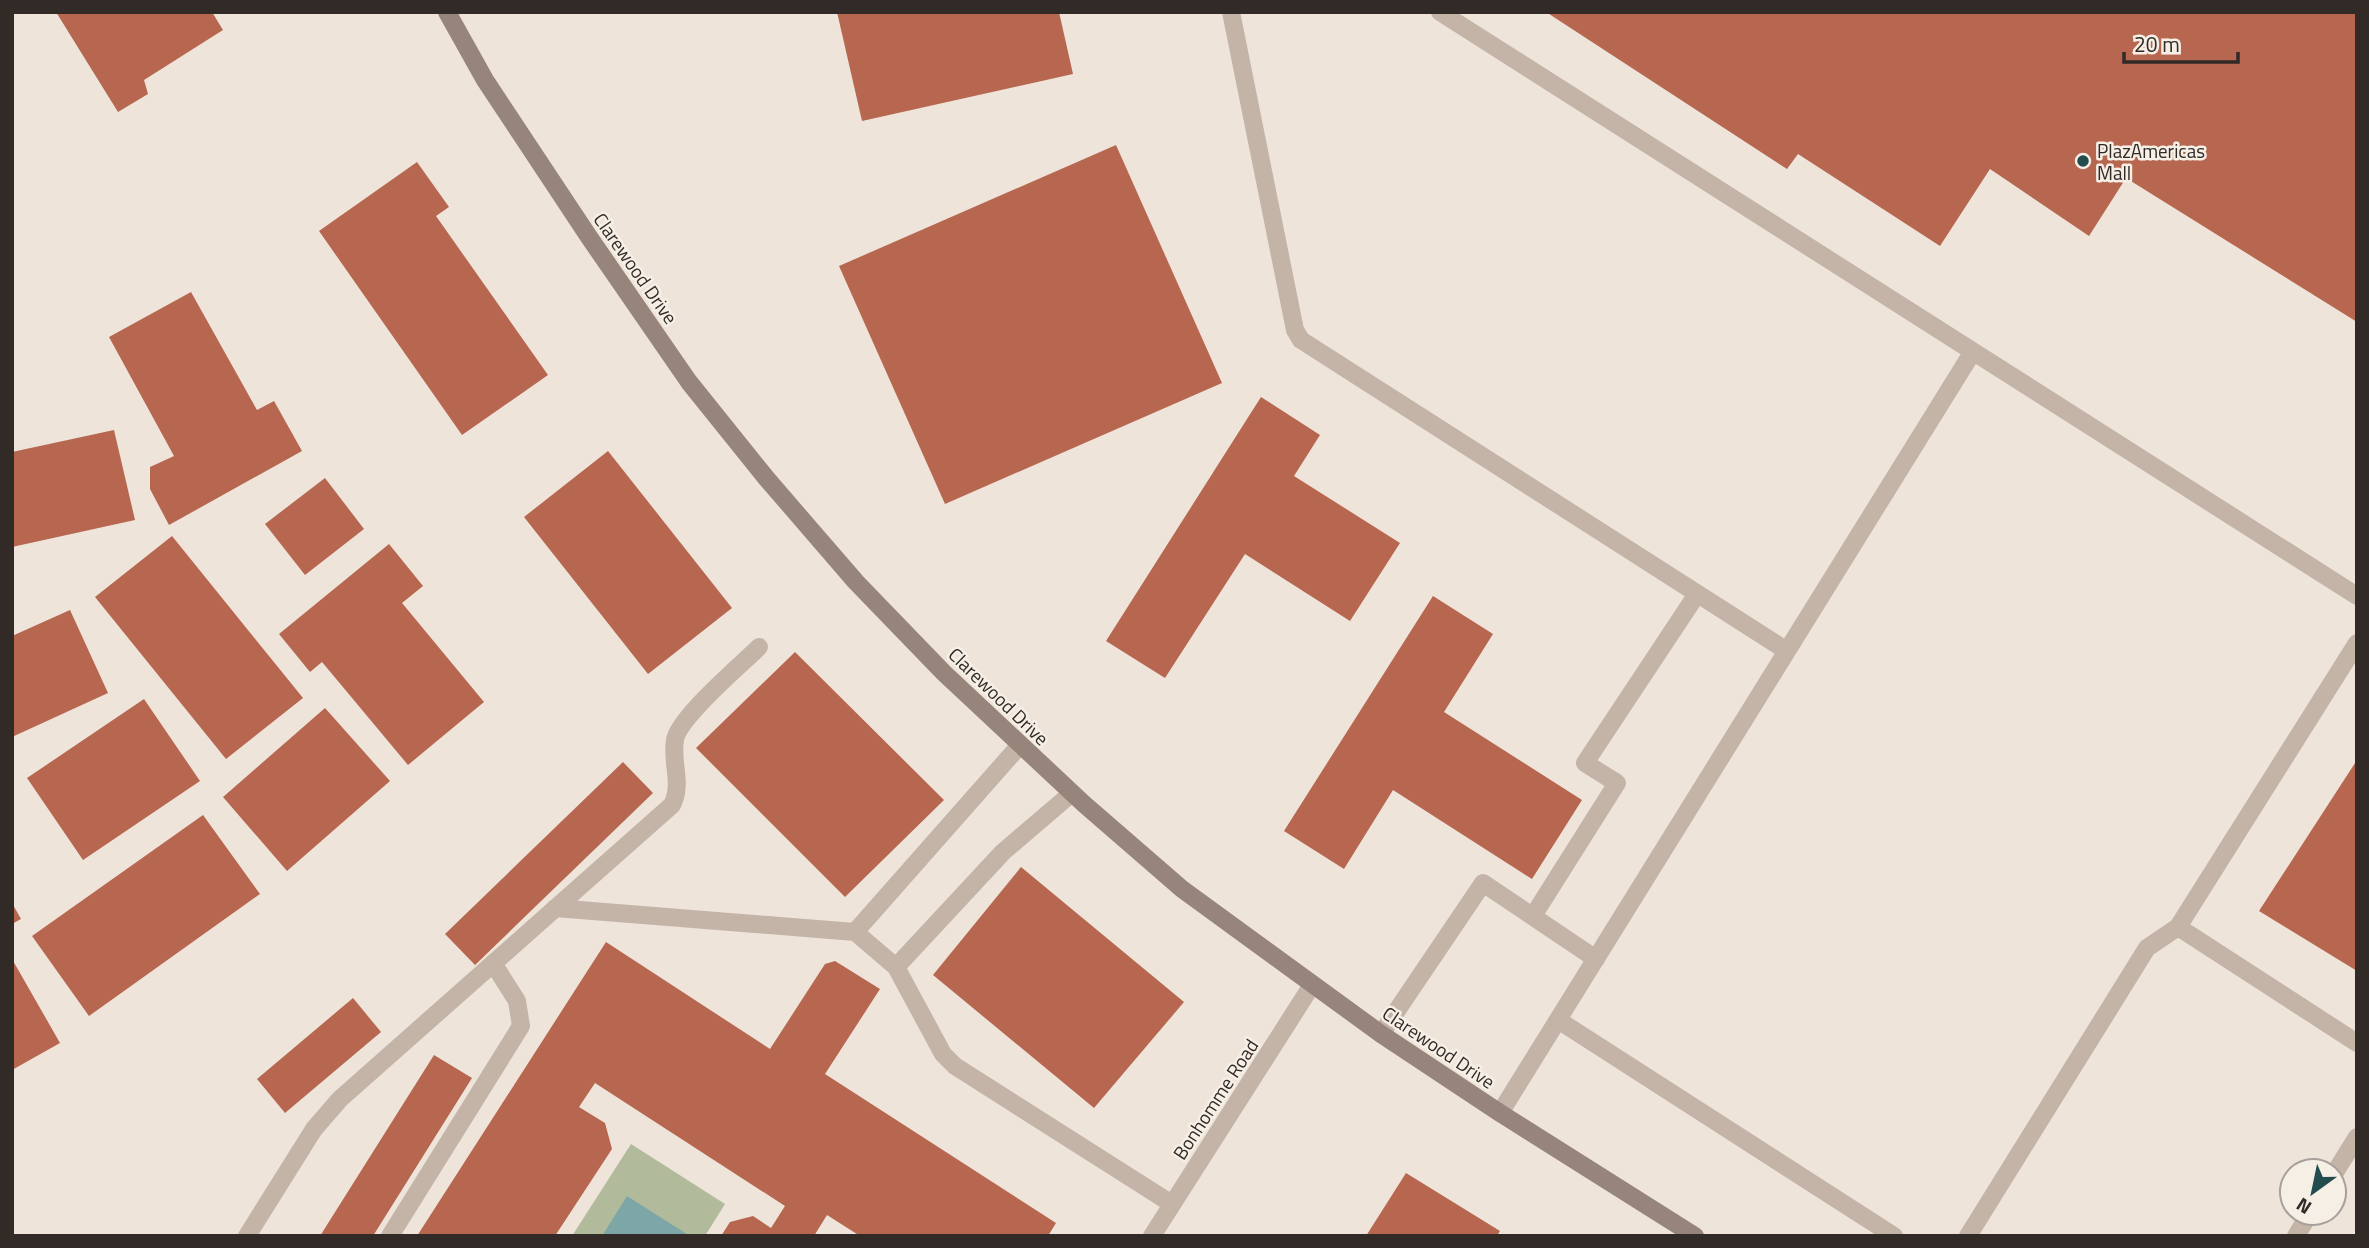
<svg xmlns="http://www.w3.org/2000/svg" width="2369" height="1248" font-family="'Titillium Web',sans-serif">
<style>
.green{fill:#b1bb9c}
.water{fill:#7da6a7}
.building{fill:#b76750}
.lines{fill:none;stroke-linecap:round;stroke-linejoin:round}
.lane{stroke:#c4b4a8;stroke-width:18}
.street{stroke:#c4b4a8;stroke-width:18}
.secondary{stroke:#97847a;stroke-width:18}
.poi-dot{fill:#224c4e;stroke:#f6efe6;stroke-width:2.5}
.labels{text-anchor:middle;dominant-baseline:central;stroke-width:5;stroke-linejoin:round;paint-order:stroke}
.poi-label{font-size:19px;fill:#322a27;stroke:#f6efe6;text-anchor:start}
.street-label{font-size:19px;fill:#322a27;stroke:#f6efe6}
</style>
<rect width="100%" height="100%" fill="#eee4da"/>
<path class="green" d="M631,1144l94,60 -20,32h-133z"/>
<path class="water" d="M627,1196l63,40h-88z"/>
<path class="building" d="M56,12h156l11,18 -79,50 4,14 -30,18z
M837,12h222l14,62 -211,47z
M1546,12h811v310l-231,-144 -37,58 -99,-67 -50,77 -142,-92 -11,15z
M1116,145l106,238 -277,121 -106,-238z
M417,162l32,45 -13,9 112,159 -86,60 -143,-204z
M191,292l66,118 17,-9 28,50 -133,74 -19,-36v-22l24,-11 -65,-119z
M1261,397l59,38 -26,41 106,67 -50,78 -105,-67 -80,124 -59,-37z
M114,430l21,90 -123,27v-95z
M608,451l124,157 -84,66 -124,-157z
M325,478l39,51 -59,46 -40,-51z
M172,536l131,162 -77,61 -131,-162z
M389,544l34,42 -21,17 82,99 -76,63 -86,-103 -12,10 -31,-38z
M1433,596l60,38 -49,78 138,88 -50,79 -139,-89 -49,79 -60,-38z
M70,610l38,83 -96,44v-101z
M795,652l149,148 -99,97 -149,-149z
M144,699l56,82 -117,79 -56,-82z
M325,708l65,73 -103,90 -64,-74z
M2357,760v211l-98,-60z
M623,762l30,31 -178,172 -30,-31z
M203,815l57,79 -171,122 -57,-80z
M1021,867l163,135 -90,106 -161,-133z
M12,903l9,16 -9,5z
M606,942l164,107 55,-85 10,-3 45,28 -55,85 231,149 -8,13h-188l-33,-21 -13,21h-93l9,-14 23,-6 18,12 14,-22 -190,-123 -16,24 26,16 7,26 -57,87h-138z
M12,959l48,84 -48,27z
M353,998l28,34 -96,81 -28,-34z
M434,1055l38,23 -99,158h-53z
M1406,1173l94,58 -3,5h-131z"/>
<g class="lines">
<path class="lane" d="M1231,12l64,318 6,10 486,311
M1440,12l917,584
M2357,643l-179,284 179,116
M555,908l300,24 41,35 47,87 12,12 217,138
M1533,916l84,-133 -32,-20 112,-169
M855,932l165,-187
M896,967l107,-115 69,-59
M1558,1020l336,216
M1381,1034l102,-151 113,76
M1500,1113l472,-760
M2334,1174l23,-37
M247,1236l67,-107 26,-30 332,-294c11,-22 -1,-42 3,-65 3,-22 66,-75 84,-93
M390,1236l131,-210 -4,-25 -24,-38
M1968,1236l179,-288 31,-21
M2296,1236l14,-23"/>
<path class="street" d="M1152,1236l160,-251"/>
<path class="secondary" d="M447,12l38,68 104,157 100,145 78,97 89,103 88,91 140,131 98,85 199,145 119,79 195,123"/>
</g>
<circle class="poi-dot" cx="2083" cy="161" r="7"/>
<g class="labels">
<g class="poi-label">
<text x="2097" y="150">PlazAmericas<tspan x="2097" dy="22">Mall</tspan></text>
</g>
<g class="street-label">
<text transform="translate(636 268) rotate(55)">Clarewood Drive</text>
<text transform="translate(999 696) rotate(44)">Clarewood Drive</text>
<text transform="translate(1439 1047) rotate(34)">Clarewood Drive</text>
<text transform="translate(1215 1099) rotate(-57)">Bonhomme Road</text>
</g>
</g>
<rect width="2369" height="1248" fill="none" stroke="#322a27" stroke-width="28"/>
<g transform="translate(2313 1192) rotate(213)"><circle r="33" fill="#f6efe6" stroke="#a8a09a" stroke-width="2"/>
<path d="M0-5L12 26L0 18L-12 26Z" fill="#224c4e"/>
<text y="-10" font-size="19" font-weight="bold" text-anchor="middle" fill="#322a27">N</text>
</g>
<path d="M2124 52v10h114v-10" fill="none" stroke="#322a27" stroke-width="3.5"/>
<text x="2134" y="52" font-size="21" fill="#322a27" stroke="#f6efe6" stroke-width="5" paint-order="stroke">20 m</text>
</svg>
